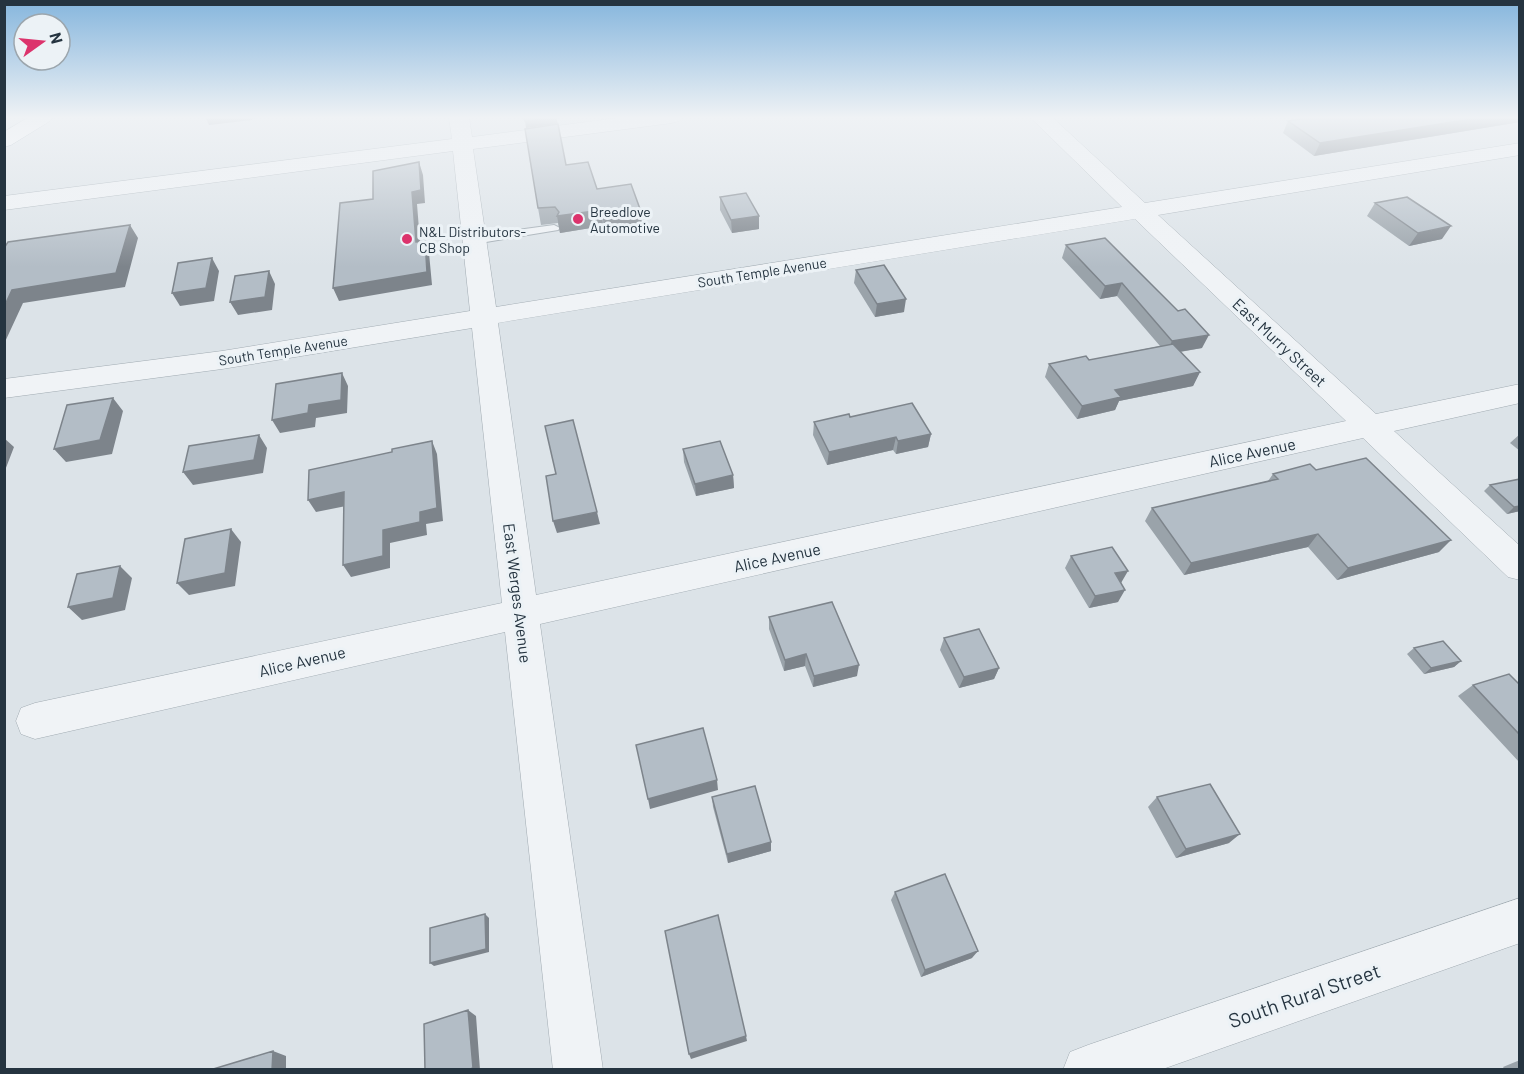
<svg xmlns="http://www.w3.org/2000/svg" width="1524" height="1074" font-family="Barlow,sans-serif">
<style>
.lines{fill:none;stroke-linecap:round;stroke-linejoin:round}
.lane-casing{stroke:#a1abb2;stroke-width:2}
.street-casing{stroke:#a1abb2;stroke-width:1}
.highway-casing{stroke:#8294a0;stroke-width:1}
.lane{fill:#f0f3f6;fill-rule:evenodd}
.street{fill:#f0f3f6;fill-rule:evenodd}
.highway{fill:#fff;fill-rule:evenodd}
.wall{fill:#9aa3aa}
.shaded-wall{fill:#7d848b}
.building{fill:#b3bdc6;stroke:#7d848b;stroke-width:1.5}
.poi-dot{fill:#dc336c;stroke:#ecf2f6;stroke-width:2}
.labels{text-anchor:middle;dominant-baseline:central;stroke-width:6;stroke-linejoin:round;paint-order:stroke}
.far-poi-label{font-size:14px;fill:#253440;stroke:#ecf2f6;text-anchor:start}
.far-street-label{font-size:14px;fill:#253440;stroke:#ecf2f6}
.street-label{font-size:16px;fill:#253440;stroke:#ecf2f6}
.near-street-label{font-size:20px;fill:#253440;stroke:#ecf2f6}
</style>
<rect width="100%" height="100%" fill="#dce3e8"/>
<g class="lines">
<defs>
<path id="lane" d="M554,225l6,3 -2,2 -84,14 -6,-4 6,-4z"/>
<path id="street" d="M449,117h20l3,20 153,-20h57l-3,4 -7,2 -199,26 23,158 626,-100 -92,-90h22l93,86 375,-60v12l-362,60 218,199 144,-30v19l-126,28 126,115v34l-12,-3 -145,-139 -823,186 63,446h-50l-48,-438 -470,107 -14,-5 -5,-13 5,-13 14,-5 467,-100 -30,-275 -250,41 -218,29v-19l218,-28 248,-40 -17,-160 -449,59v-14l448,-57zM1135,219l211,202 -810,174 -38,-272z
M1520,898v45l-360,127h-97l7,-18 18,-7z"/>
<path id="highway" d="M29,117h24l-3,4 -39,24 -7,2v-15z"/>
</defs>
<use href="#lane" class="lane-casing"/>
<use href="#street" class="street-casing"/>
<use href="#highway" class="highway-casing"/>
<use href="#lane" class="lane"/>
<use href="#street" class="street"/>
<use href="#highway" class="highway"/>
</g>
<path class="wall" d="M1520,117v5l-206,34 -31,-23 5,-12z
M566,165l31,24 43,20 2,16 -37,5 -2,-4 -43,7 -2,-10 -17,2 -3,-17z
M720,197l39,19v13l-27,4 -12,-23z
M1375,203l67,36 -33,7 -42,-30z
M1105,238l97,110 -22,4 20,20 -7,14 -74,15 -4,9 -38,9 -32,-42 4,-13 40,-4 71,-14 -43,-50 -17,3 -38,-41 4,-13z
M856,270l48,42 -29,5 -21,-34z
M850,417l81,17 -3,13 -32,7 -3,-4 -66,15 -14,-30 1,-13z
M1520,434v17l-10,-8z
M683,449l50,26 1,13 -38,8 -12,-34z
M1316,470l123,82 -102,28 -29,-33 -124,28 -39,-54 7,-13 116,-27 5,-7z
M1490,485l30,26 -13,3 -23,-23z
M1071,556l50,27 -3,19 -29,6 -24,-40z
M769,617l88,59 -44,11 -8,-21 -21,5 -15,-42z
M944,638l55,30 -5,11 -35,9 -19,-38z
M1414,648l47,13 -7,6 -30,7 -17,-20z
M1473,685h47v78l-62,-67z
M712,797l59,54 -43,12 -15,-56z
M1157,797l72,46 -53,15 -28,-51z
M895,892l77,66 -51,19 -30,-77z
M1520,1060v10h-15l-2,-3z"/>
<path class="shaded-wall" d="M205,117h48l-1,3 -43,5z
M556,117l2,7 -32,4 -1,-7z
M1484,117h36v5l-206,34 6,-13z
M419,162l4,13 2,28 -8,1 4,51 -5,-13 -4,-50z
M640,209l2,16 -37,5 -3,-16z
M601,210l2,16 -43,7 -3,-17z
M759,216v13l-27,4 -1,-13z
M130,225l8,13 -13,49 -102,16 -19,41v-37l8,-17z
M1451,226l-9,13 -33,7 9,-13z
M425,241l4,12 3,32 -93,16 -6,-13z
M212,258l7,13 -5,30 -34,5 -8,-13z
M269,271l6,13 -3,26 -34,5 -8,-13z
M1122,283l-5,13 -17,3 5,-13z
M906,299l-2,13 -29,5 2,-13z
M1209,335l-7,13 -36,6 6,-13z
M1200,372l-7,14 -74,15 -4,9 -38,9 5,-13 33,-16z
M342,373l6,13 -1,27 -31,5 -1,9 -35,6 -8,-13 37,-15z
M113,398l10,13 -11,43 -46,8 -12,-13z
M931,434l-3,13 -32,7 2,-13z
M259,435l8,13 -4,25 -70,12 -10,-13z
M896,437l-3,13 -66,15 2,-13z
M4,438l10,9 -10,26z
M432,441l5,13 6,67 -17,3 1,11 -37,8v25l-39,9 -8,-12 40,-35 37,-18z
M733,475l1,13 -38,8 -1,-12z
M344,492l7,13 -35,7 -8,-12z
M1520,506v5l-13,3 7,-7z
M597,512l3,12 -43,9 -4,-12z
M231,529l10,13 -6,44 -46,9 -12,-12z
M1318,534l-10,13 -124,28 7,-12z
M1451,540l-12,12 -102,28 11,-12z
M120,566l12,12 -7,32 -43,10 -14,-13z
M1128,571l-7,12 -6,-10z
M1125,590l-7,12 -29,6 6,-12z
M806,654l-1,12 -21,5 1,-11z
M1461,661l-7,6 -30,7 7,-6z
M859,665l-2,11 -44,11 1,-11z
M999,668l-5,11 -35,9 5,-11z
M717,780l1,10 -68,19 -2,-10z
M1240,834l-11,9 -53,15 10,-9z
M771,842v9l-43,12 -1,-9z
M485,914l4,4v34l-55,14 -4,-3z
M978,951l-6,7 -51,19 4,-7z
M468,1010l8,6 4,54h-13z
M746,1036l1,5 -56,18 -2,-5z
M273,1051l13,5v14h-14z"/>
<path class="building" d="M524,117h32l-31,4z
M1315,117h169l-164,26 -32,-22z
M558,124l8,41 22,-3 9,27 34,-5 9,25 -38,5 -1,-4 -44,6 2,-4 -4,-5 -17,1 -13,-79z
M419,162l2,28 -9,2 4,50 9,-1 2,31 -94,16 7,-85 33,-4v-28z
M746,193l13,23 -28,4 -11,-23z
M1407,197l44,29 -33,7 -43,-30z
M130,225l-14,48 -104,17 -8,17v-59l4,-6z
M1105,238l73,73 7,-2 24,26 -37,6 -50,-58 -17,3 -39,-41z
M212,258l-6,30 -34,5 6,-30z
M884,265l22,34 -29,5 -21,-34z
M269,271l-4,26 -35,5 5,-26z
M1173,344l27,28 -85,18 6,7 -39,9 -33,-42 37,-8 3,4z
M342,373l-1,27 -32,5 -1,8 -36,7 4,-36z
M113,398l-13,42 -46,9 13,-44z
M912,403l19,31 -33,7 -2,-4 -67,15 -15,-30 35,-8 1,3z
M573,420l24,92 -44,9 -7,-45 10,-2 -11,-48z
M259,435l-5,25 -71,12 6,-26z
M432,441l5,67 -17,4v10l-37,8v26l-40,9 1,-73 -36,8 1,-30 83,-18v-3z
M720,441l13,34 -38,9 -12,-35z
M1366,458l85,82 -103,28 -30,-34 -127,29 -39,-55 126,-29 -5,-5 37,-10 6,6z
M1520,479v27l-6,1 -24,-22z
M231,529l-6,44 -48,10 8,-44z
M1112,547l16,24 -13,2 10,17 -30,6 -24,-40z
M120,566l-7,32 -45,9 9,-33z
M832,602l27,63 -45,11 -8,-22 -21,6 -16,-43z
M979,629l20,39 -35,9 -20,-39z
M1443,641l18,20 -30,7 -17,-20z
M1509,674l11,11v50l-47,-50z
M703,728l14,52 -69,19 -12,-54z
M1210,784l30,50 -54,15 -29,-52z
M755,786l16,56 -44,12 -15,-57z
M945,874l33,77 -53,19 -30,-78z
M485,914l1,35 -56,14v-35z
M718,915l28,121 -57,18 -24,-123z
M468,1010l5,58 -6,2h-42l-1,-46z
M273,1051l-1,19h-59v-1z"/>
<linearGradient id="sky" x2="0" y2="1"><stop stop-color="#86b6dd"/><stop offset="0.44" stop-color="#eff2f5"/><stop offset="1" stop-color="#eff2f5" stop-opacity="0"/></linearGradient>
<rect width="1524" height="267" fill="url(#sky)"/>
<g class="poi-dot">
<circle cx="578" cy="219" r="6"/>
<circle cx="407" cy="239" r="6"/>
</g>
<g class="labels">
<g class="far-poi-label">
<text x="590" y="211">Breedlove<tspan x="590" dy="16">Automotive</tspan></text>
<text x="419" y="231">N&amp;L Distributors-<tspan x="419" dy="16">CB Shop</tspan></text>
</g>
<g class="far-street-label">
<text transform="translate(762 272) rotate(-9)">South Temple Avenue</text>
<text transform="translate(283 350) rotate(-9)">South Temple Avenue</text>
</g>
<g class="street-label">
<text transform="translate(1280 342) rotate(43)">East Murry Street</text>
<text transform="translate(1252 452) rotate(-12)">Alice Avenue</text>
<text transform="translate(777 557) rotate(-12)">Alice Avenue</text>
<text transform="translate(518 593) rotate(83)">East Werges Avenue</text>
<text transform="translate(302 661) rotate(-13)">Alice Avenue</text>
</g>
<g class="near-street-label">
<text transform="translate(1304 995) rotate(-19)">South Rural Street</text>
</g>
</g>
<rect width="1524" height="1074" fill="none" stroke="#253440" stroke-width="12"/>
<g transform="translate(42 42) rotate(75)"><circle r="28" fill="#ecf2f6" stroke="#9ca6ad" stroke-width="1.5"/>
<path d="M0-4.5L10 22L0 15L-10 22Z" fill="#dc336c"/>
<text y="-9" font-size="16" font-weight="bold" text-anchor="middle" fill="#253440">N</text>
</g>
</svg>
